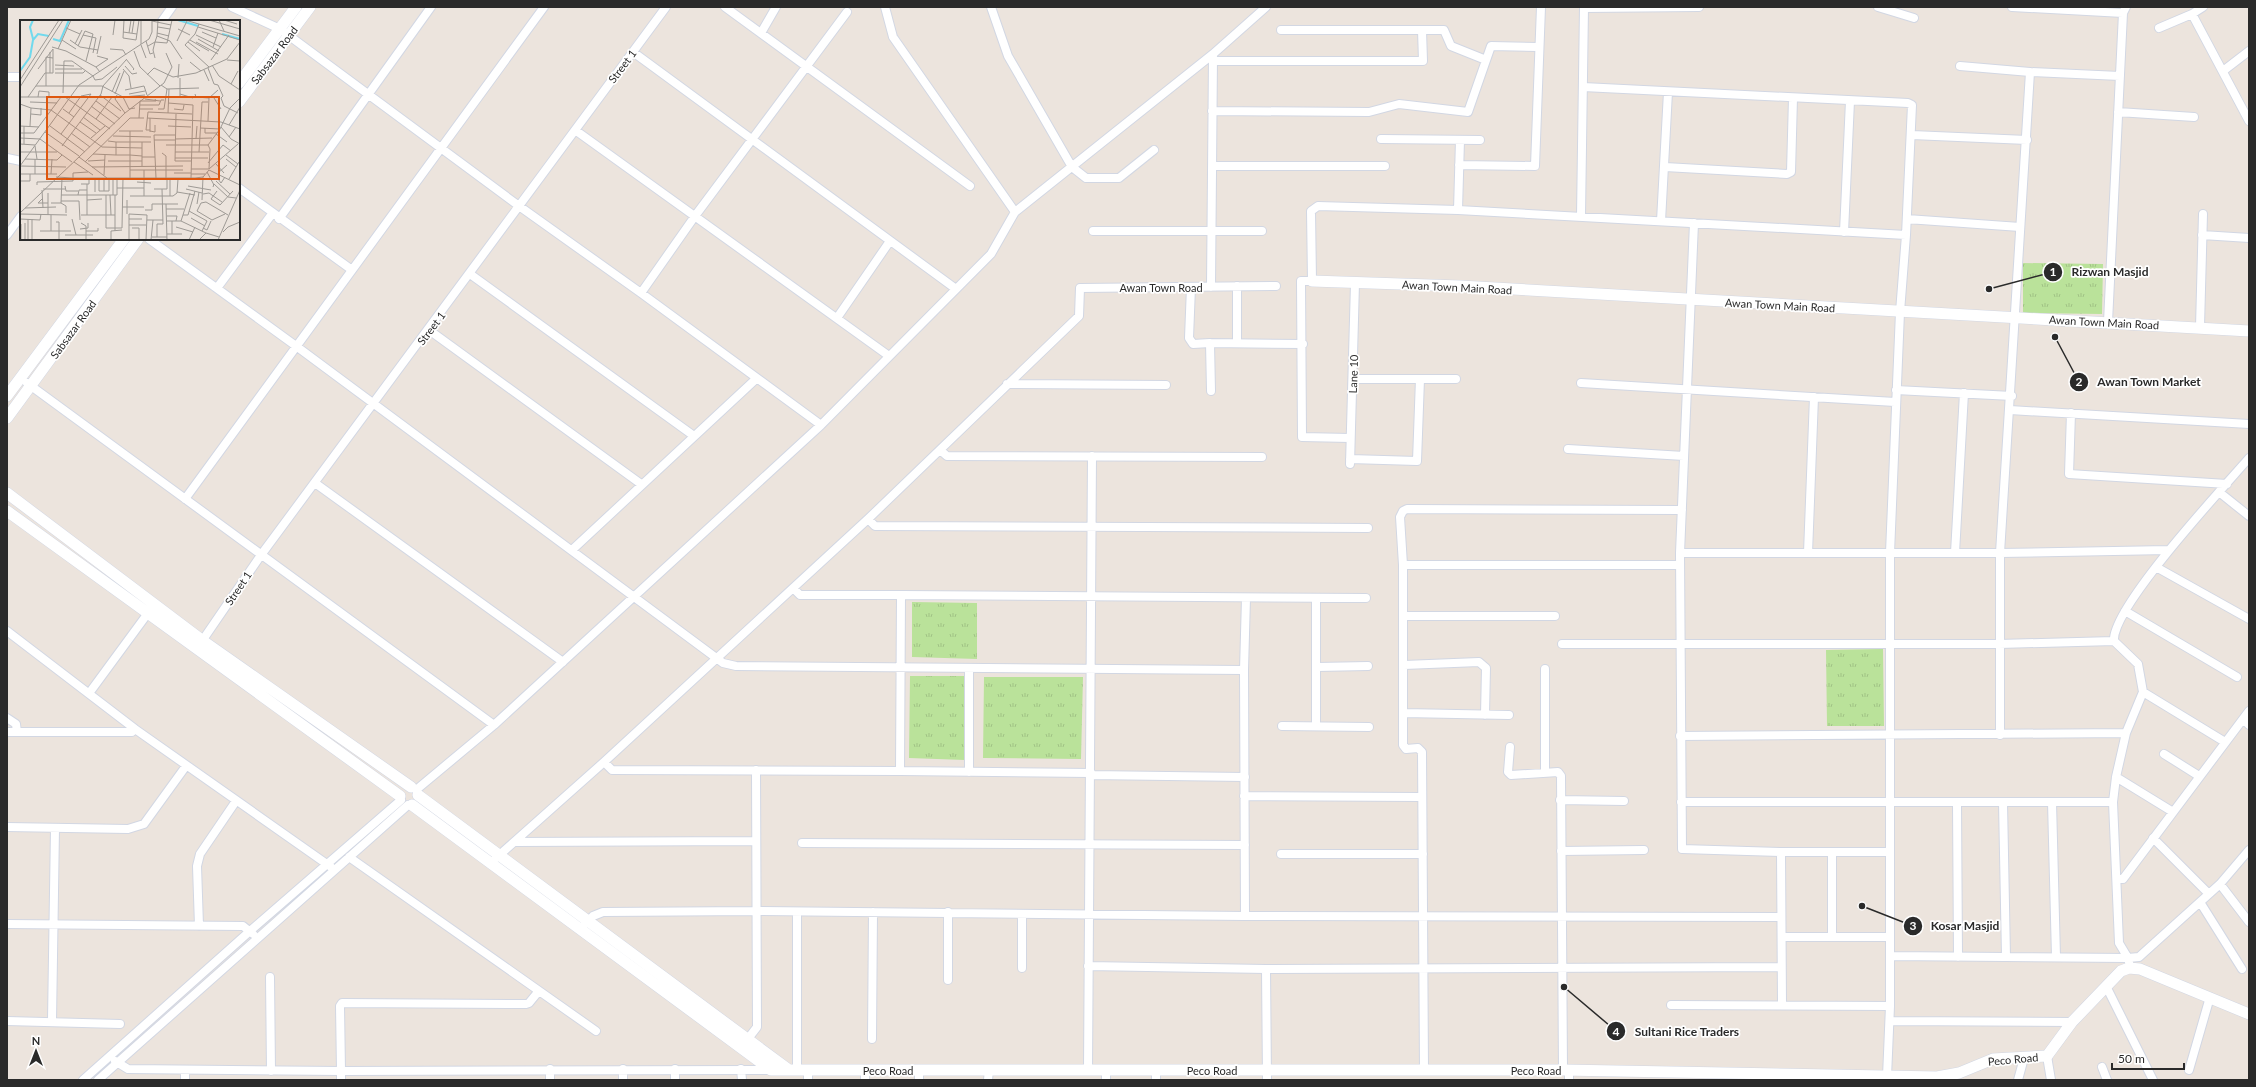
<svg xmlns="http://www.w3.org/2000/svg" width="2256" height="1087" font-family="Lato,sans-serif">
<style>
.park{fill:url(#park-tufts)}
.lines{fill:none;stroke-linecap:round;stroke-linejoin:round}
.street-casing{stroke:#d2d7e3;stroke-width:10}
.secondary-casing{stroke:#d2d7e3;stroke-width:12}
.street{stroke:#fff;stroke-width:8}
.secondary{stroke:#fff;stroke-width:11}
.labels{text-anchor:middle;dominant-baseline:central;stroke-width:3.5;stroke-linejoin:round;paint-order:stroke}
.street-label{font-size:11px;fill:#2a2a2a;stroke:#fff}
.inset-river{fill:none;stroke:#71d9ed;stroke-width:2}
.inset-road{fill:none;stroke:#9e9a95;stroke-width:1}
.view{fill:#de570e;fill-opacity:0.15;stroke:#de570e;stroke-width:2}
.inset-edge{fill:none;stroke:#2a2a2a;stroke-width:2}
.leader{fill:none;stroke:#2a2a2a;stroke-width:1.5}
.callout-dot{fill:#2a2a2a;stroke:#fff;stroke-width:1.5}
.mark-label{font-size:12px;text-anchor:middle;font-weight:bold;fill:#fff}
.callout-label{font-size:12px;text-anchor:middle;font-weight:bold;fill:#2a2a2a;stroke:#fff;stroke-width:3.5;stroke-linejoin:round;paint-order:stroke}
</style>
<defs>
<pattern id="park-tufts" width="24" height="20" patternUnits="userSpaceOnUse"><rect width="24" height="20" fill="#bae29a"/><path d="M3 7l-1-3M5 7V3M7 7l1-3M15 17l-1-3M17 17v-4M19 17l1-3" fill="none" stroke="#a0c285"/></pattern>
</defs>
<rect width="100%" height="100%" fill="#ece4dd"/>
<path class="park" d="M2023,263l80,1 -1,50 -79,-1z
M912,602l65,1v56l-65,-2z
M1883,649l1,77h-57l-1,-76z
M910,676h56l-1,84 -56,-2z
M984,677h99l-2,82 -98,-1z"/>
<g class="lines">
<defs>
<path id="street" d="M232,7l48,22 239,177 122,87 180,132
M725,7l245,179
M885,7l8,30 122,175
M991,7l17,49 64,111 14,11h33l35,-28
M1878,7l36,11
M2012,7l111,6
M1584,8l115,-1
M2192,14l57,107
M162,21l10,-14
M2159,28l33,-14 11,-7
M1281,30h163l7,16 35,14
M761,33l15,-26
M633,52l323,237
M1213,61h210l-1,-31
M1960,66l70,6
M2223,71l26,-20
M7,77h14
M1583,87l325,16 4,2 -6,130 -6,77 -10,241v453l-3,71
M1212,111l157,1 30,-8 69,8 23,-66 47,1
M2118,112l76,5
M575,130l314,226
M1912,135l115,5
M1381,139l99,1
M7,158l14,3
M1459,165l76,1 6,-159
M1212,166h173
M1665,167l122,7 4,-2 2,-74
M239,188l113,82
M1458,210l2,-70
M1581,216l3,-209
M279,219l152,-212
M1907,219l113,8
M1661,221l7,-129
M1694,223l-14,330 2,296 99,3h108
M1093,231h169
M1844,232l6,-131
M7,235l14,-19
M2202,235l47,3
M149,239l147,107 427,317 13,3 508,4
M470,274l224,162
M1191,287l-2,51 4,6 17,-1 1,48
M1211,287l2,-230
M217,288l55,-74
M641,293l54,-77 152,-204
M837,318l53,-77
M2108,322l15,-309 3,-6
M2200,327l3,-113
M429,330l212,154
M1210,343l93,1
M1237,343v-57
M1354,379h102
M27,383l467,342
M1581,383l314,19
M1007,384l159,1
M1896,390l116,6
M2010,410l239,14
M2071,413l-2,61 158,10
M1350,438l-48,-1 -1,-156h11l-1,-70 7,-5 140,4 448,25
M1568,449l116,7
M940,450l7,6 315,1
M1350,459l67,2 3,-82
M1350,464l5,-181
M315,483l248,179
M2219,492l30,24
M185,499l359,-492
M868,519l7,7 493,2
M572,550l185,-172
M1680,553h320l168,-3
M1808,553l6,-156
M1955,553l9,-160
M1403,565h277
M2156,567l93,52
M793,588l7,7h101l-1,176 191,2
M901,595l465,3
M1316,598v128
M2125,611l112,66
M1403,616h152
M7,631l128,98 196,138
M2114,641l24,23 5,28 -17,41 -10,44 -3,25 6,141 9,15
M200,644l61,-89 405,-548
M1562,644h437l115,-3c-3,-33 110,-154 135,-183
M1404,665l75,-3 7,6 -1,47
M1317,667l51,-1
M969,668v104
M1545,669v104
M90,692l61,-83
M2143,692l82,50
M1404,713l105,2
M7,718l9,6 1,8
M2243,719l6,6
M1282,726l87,1
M7,732h125l3,-3
M2000,735v-182l30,-481 90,4
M1680,736l446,-3
M1510,747l-2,25 3,3 47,-3 3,4 2,294
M2164,754l35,22
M604,762l8,8 288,1
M1090,775l155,2
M2116,777l57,35
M416,790l78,-65 327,-300 170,-171 24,-42 198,-158 53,-47
M1244,796l177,1
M1560,800l64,1
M1681,802h432
M2003,802l3,155
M2052,802l4,155
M1957,803l1,154
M7,827l121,2 16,-5 42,-58
M2153,838l56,56
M515,842l240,-1
M802,843l443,2
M1561,851l83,-1
M1781,852l1,153
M1832,852v85
M1281,854h142
M349,857l247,174
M496,858l108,-96 264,-243 211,-203 1,-28 196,-2
M2117,879h6l126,-168
M2220,884l29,38
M2200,902l42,67
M797,912v158
M948,912v68
M1022,914v54
M1245,916l-1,-246 2,-72
M7,924l236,2 10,8
M584,925l9,-9 10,-4 153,-1 489,5 536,1
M199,926l-2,-60 3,-12 36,-53
M1782,937h107
M1890,956l238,2
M2129,962l-1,-4 11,-1 81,-73 29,-34
M1088,966l178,3 515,-2
M1266,969l1,111
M270,977l1,94
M2106,986l47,94
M538,992l-9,11 -3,1 -184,-1 -2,3 1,65 429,-1
M1671,1005l219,1
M7,1021l113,3
M52,1021l3,-193
M1890,1021l182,1
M872,1039l1,-127
M744,1044l13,-17 -1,-257
M2047,1056l4,24
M115,1061l13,8 213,2v9
M2102,1067l5,13
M550,1069v11
M675,1069v11
M741,1069l1,11
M808,1070v10
M865,1070v10
M1088,1070l4,-614
M1106,1070v10
M1156,1070v10
M1424,1070l-2,-318 -4,-4 -12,1 -3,-4v-180l-3,-48 3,-6 4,-2 275,1
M2189,1070l21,-73
M83,1080l167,-149 151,-131
M98,1080l310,-275
M185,1080v-9
M623,1080v-11
M919,1080v-10
M988,1080l1,-10
M1569,1080v-10
M2018,1080l6,-22"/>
<path id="secondary" d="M239,83l57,-76
M239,102l71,-95
M1312,281l148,5 789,45
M7,396l117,-157
M7,418l131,-179
M7,493l196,148 208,146
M7,511l393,285
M418,795l371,275
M412,805l359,265h792l374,7 22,-4 34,-14 54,-3 25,-34 49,-51 8,-3 11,1 109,45"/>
</defs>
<use href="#street" class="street-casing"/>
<use href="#secondary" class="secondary-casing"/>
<use href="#street" class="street"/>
<use href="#secondary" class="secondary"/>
</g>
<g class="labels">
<g class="street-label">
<text transform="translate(274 55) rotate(-53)">Sabsazar Road</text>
<text transform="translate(622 66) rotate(-53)">Street 1</text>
<text x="1161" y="287">Awan Town Road</text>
<text transform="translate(1457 287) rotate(3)">Awan Town Main Road</text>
<text transform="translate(1780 305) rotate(3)">Awan Town Main Road</text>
<text transform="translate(2104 322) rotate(3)">Awan Town Main Road</text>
<text transform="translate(431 328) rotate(-53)">Street 1</text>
<text transform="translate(73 329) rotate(-54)">Sabsazar Road</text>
<text transform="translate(1353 374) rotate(-88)">Lane 10</text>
<text transform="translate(238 588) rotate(-56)">Street 1</text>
<text transform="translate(2013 1059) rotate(-5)">Peco Road</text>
<text x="888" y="1070">Peco Road</text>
<text x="1212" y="1070">Peco Road</text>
<text x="1536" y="1070">Peco Road</text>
</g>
</g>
<g transform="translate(20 20)">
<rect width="220" height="220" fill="#ece4dd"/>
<path class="inset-river" d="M158,0l20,6M202,14l18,5M13,19l-3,-12 3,-7M33,19l7,2 9,-21M0,51l10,-14 3,-17 5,-6 11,2"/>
<path class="inset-road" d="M104,0l-1,18 13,2 3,-20M121,0v24M165,0l55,16M189,0l31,9M199,0l5,11M204,0l13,4M132,1l19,4M179,4l-4,10 -10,11 24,22M138,7l12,2M178,7l42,13M46,8l14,6M158,9l12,6M103,12l14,2M182,12l14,6M109,13l2,-13M112,13l2,-13M137,13l12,3M63,15l13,3 -3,15M93,15l2,-15M176,15l25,12M137,16l13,5 12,18M178,19l21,12M42,20l14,9M50,20l10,7 18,3M170,20l19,11M126,21l4,13 3,-1M157,21l10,-20M135,22l12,1 5,-23M135,22l-2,8 2,8M168,22l12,9M176,22l22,12M55,24l7,-14M121,25l5,13M58,26l7,-15 8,3 -7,27M128,26l7,-4 2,-6 1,-16M32,27l14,4 30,16 4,5M193,27l5,-14M38,29l13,-29M90,29l13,1 3,5M114,31l6,16 20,19M77,34l4,-18M106,39l8,10 -1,1M191,40l18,-25M207,40l13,1M170,42l11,9M35,45l19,1M192,45l7,11 21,14M105,46l7,8 5,-1M76,47l12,-8 -11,-3M188,48l6,16 4,1 5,11 -2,2 3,8 14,7M18,49l15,-20M35,49h27M103,49l6,7 2,12M184,50l5,11M30,53v-21M35,53h28l2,-2M127,55l7,-7 19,9 23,-4 31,-14 13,-17M73,56l2,4 7,-1 15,-12M158,58l1,-14M0,60l39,-60M211,64l7,-13M141,65l6,4 32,-1M16,66h66l21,11 22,-2M26,66v-29l7,1M0,67l43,-67M105,70l19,-4 3,9M92,72l8,-19M43,73l1,-32h8l21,15M95,74l9,-23M109,74l16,-3M160,74l13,4M175,74l1,3 13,1M80,75l21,16M97,75l-2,4 10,14M0,77h45l45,32M8,77l17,-24h8v-24M18,77l1,-6 10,1v5M103,77l6,12 6,-1M148,77h12v-19M194,78l7,11M125,79l15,2M76,81l24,18M120,81h16l-1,-2M10,82l27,1M148,83l25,2 -2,73M0,84l11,4 20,2 51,37 40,1M120,85h19l2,-5h3M71,86l24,18M43,89l11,8M120,89h13M138,89h6l3,-20M154,89l9,1 1,-5M148,93l1,-24M11,94l10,1v-7M156,94l-1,47h16M63,97l17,13M119,98l1,-17M127,98l74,4 19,7M76,99l16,-22M188,101l1,-23 9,-8M60,102l16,11M209,105l11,-18M0,106l19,1M10,106l1,-18M30,106l35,26M148,106l23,1M201,107l10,12 9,5M180,108l20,1M185,108v5h12M130,110h-4l2,-18 44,2M99,111h24M130,111l5,1v-7M25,112l34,24M130,112v-14M0,113h14l27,-36M51,113l19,14M41,114l30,-40 -10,2 -12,17M196,114l11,8M93,116l38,1M209,117l7,-10M0,118l20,1 32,23M71,118l14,-12M155,119l37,-1M176,119l1,-13M134,120h21M88,121l8,1v13h14M96,122h35M0,124l15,1M4,124v-18M146,125h42l12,-16 10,-21 10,-10M15,126l2,13M42,126l39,-52 2,-8 23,-26M0,132h37M155,132h34M179,132l3,-50h6M142,133l4,3v22M73,134l23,1M110,135l12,1M206,135l12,9M59,137l46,-44 39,-30 8,-16 -6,-14M59,137l28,21M122,137h13M155,138h33M5,139l32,1 5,-5M206,139l10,8M68,141l17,-1M88,141h34M54,142l19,13M65,142l45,-44h14M188,143l15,-18 8,6M196,144l8,9M0,146l59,-81 70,-46 3,-7v-12M0,146l46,1M122,146v-24M72,147l91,-1M171,149h18l1,-20 -2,-4M189,149l29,-25M110,150h53M124,150v26M68,152l-15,1v5h122l8,-1 6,-7 31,15M187,152l7,13M154,153h17M198,153l9,-8M0,154h37M15,154v-15M31,154l1,-15M171,154h14M84,155l1,-20M79,158v13h10v-13M84,158v13M93,158v17M110,158v-47M136,158l-2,-43h21M198,159l3,4 4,-6M209,159l10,-17M0,161h10v-7M196,161l14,13M117,162l14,1M61,164h8v-6M17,165v-3l36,-1v-3l-17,-1M45,166l1,5h12M168,166l23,4M193,167l1,-3 14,13 8,1M97,168h27M23,169h22M134,169h13v-11M166,169l16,4M22,170l1,18M197,171l-6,8 9,6 13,-14M75,172v-14M157,172l18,3M183,174l6,-1 13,9M41,175h56v-17M58,175l1,-5h8M86,175v33h16l1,-50M90,175l1,20M95,175v36M110,176h43l4,-3 1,-14M150,176v-18M23,178l-5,5h10M67,180l15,-1M107,180v14M182,180l1,-23M41,181h18l1,19M31,183h10l1,-25M41,183l5,3v7M146,184l1,36M177,184l2,-12M102,187h22M5,188l31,-1M146,189h18M125,190h7v-6h26M169,191l18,10 -5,10M0,193l59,-56M0,194l47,1M205,194l-13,6 -15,-9 4,-8 5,-1 22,13M28,195v-22M31,195v16M61,195h34M67,195v-31M163,195h5l7,-24M147,196h10l-1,5M171,198l14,8M0,199l20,1 1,-6M8,199v21M12,199v21M52,199l4,16M109,199h13M127,200h16M147,201h14l25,12M152,201v13M161,201l9,-28M36,202h3v18M5,203v17M61,203l5,3v14M109,205h17M156,207l17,5M112,208h7v12M183,208l4,2 4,-9M60,209l8,-1v-5M20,211h31M66,211h12v-3M203,212l5,-5 12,-5M147,214h15M45,215h28M132,217h15M137,217v-13h6l-1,-35M1,220v-16M91,220v-9l11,-1M109,220v-26l18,1 -1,25M131,220l2,-20M169,220l6,-13M179,220l7,-7 13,4M198,220l22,-50"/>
<path class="view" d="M27,77h172v82h-172z"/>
<rect width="220" height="220" class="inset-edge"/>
</g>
<path class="leader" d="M1989 289L2053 272M2055 337L2079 382M1862 906L1913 926M1564 987L1616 1031"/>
<g class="callout-dot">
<circle cx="1989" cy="289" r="4"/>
<circle cx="2055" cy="337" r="4"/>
<circle cx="1862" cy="906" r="4"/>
<circle cx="1564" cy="987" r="4"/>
<circle cx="2053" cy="272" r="10"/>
<circle cx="2079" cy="382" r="10"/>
<circle cx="1913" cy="926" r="10"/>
<circle cx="1616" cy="1031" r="10"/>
</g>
<g class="mark-label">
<text x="2053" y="276">1</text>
<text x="2079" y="386">2</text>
<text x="1913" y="930">3</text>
<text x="1616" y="1036">4</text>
</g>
<g class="callout-label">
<text x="2110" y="276">Rizwan Masjid</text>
<text x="2149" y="386">Awan Town Market</text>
<text x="1965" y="930">Kosar Masjid</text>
<text x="1687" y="1036">Sultani Rice Traders</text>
</g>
<rect width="2256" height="1087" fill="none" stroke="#2a2a2a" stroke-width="16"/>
<g transform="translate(36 1051)" stroke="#ffffff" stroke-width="3" paint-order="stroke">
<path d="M0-3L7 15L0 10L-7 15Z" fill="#2a2a2a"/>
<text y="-6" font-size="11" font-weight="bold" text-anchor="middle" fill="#2a2a2a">N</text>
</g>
<path d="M2112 1063v6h72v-6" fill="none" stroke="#2a2a2a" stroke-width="2"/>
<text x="2118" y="1063" font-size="12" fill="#2a2a2a" stroke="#ffffff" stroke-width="3" paint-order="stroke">50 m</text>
</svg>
